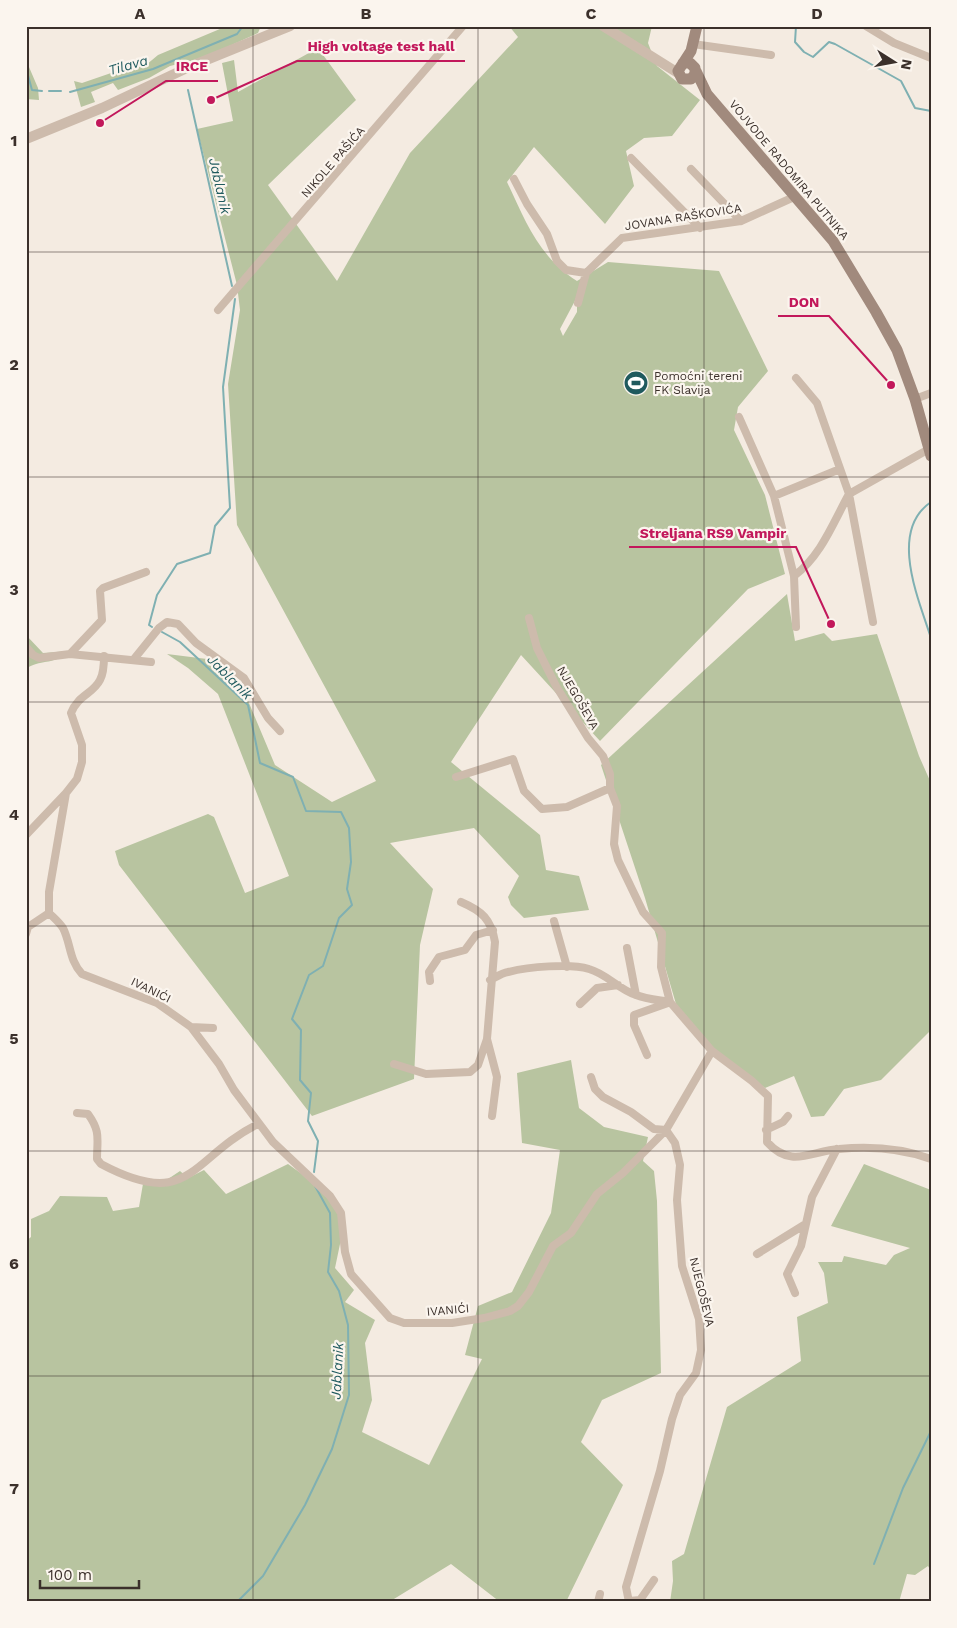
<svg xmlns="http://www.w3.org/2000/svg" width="957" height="1628" font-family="'Work Sans',sans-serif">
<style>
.green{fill:#b8c4a0;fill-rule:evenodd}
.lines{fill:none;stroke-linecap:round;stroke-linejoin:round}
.stream{stroke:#7fb0b2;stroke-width:2}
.minor{stroke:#cdbbac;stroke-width:8}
.tertiary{stroke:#cdbbac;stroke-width:10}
.secondary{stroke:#a18a7d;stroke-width:11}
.grid{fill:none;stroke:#3b302b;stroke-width:1;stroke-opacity:0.55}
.labels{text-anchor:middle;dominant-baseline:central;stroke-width:4.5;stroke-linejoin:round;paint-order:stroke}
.street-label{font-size:12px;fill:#3b302b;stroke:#fbf5ee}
.poi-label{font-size:12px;fill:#3b302b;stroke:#fbf5ee;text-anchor:start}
.water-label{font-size:14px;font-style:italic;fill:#1f5a5e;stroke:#fbf5ee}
.leader{fill:none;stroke:#c2185b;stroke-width:2}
.callout-dot{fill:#c2185b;stroke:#fbf5ee;stroke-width:2}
.callout-label{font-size:14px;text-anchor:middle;font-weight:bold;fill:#c2185b;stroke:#fbf5ee;stroke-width:4.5;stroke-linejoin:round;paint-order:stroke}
.neatline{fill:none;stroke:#3b302b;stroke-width:2}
.grid-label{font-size:16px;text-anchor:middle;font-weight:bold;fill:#3b302b}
</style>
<rect width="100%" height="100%" fill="#f4ebe1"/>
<path class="green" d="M227,26h34l-3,7 -55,25 -33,8 -21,12 -31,12 -5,-7 -22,9 4,10 -14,5 -7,-26 8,2 32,-11 32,-7 12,-10z
M509,26h143l-4,17 9,23 43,34 -28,36 -28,2 -18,13 8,35 -29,38 -71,-77 -27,35c19,40 31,74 70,99l31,-19 111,9 49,100 -30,36 -4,23 31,65 20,79 -37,15 -148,152 -79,-86 -70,107 89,73 6,35 33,6 10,34 -65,8 -13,-13 -3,-8 11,-21 -45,-48 -84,15 43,46 -13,56 -6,134 -102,37 -193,-251 -4,-14 93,-37 6,3 31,76 44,-17 -71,-182 -30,-26 -21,-14 40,5 26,32 13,5 29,69 57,37 44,-21 -139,-256 -9,-141 12,-74 -3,-25 -40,-156 36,-8 -11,-58 12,-3 4,32 80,-44 38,52 -88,85 69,96 73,-128 108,-116zM577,297v15l-14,24 -3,-7z
M26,60l12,28 1,12 -13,-1z
M787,594l8,47 29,-8 8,8 45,-7 42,122 12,27v247l-50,50 -37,9 -20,27 -13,1 -17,-41 -29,12 -51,-38 -38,-46 -31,-106 -44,-133z
M26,635l17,18 27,-2c-18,15 -25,7 -43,17l-1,5z
M571,1060l8,48 25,19 44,10 -5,24 11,10 3,30 4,172 -59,27 -21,42 42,43 -57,117h-66l-49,-38 -62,38h-363v-361l5,-4v-18l18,-8 11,-15 47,1 6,14 26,-4 5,-29 18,5 18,-12 8,7 16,-8 22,24 62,-30 32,23 21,26 -1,31 -5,24 19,22 -9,12 30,18 -10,23 7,57 -10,32 67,33 53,-106 -17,-4 13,-49 34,-14 39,-79 9,-63 -38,-7 -5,-70z
M864,1164l67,26v381l-3,-5 -13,9 -8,-1 -8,28h-229l3,-21 -1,-20 12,-7 43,-147 74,-46 -4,-44 31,-14 -4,-30 -6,-11h24l2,-6 42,9 8,-10 16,-7 -79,-22z"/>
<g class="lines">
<path class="stream" d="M796,26l-1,16 9,10 9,5 16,-15 6,2 66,37 14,27 16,3
M26,68l6,22 10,1
M188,90l44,196
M49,91h12
M70,92l83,-23 84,-35 6,-8
M931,502c-43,29 -12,98 0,136
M152,627l-3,-2 8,-30 20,-31 33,-11 5,-27 15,-18 -7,-121 12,-88
M162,632l18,10 68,63 12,58 33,14 13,34 35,1 8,16 2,34 -4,27 5,16 -13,13 -16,48 -14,9 -17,44 9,11 -1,50 11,13 -3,28 10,20 -4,31
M874,1564l29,-76 28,-57
M237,1602l26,-26 42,-71 27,-56 17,-54 -1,-70 -9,-34 -11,-19 3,-27 -1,-32 -15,-27"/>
<path class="minor" d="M866,26l28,17 37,15
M693,44l78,11
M631,158l69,70
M691,169l50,52
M514,179l13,25 20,30 10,27 9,9 20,3
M578,303l8,-30 36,-35 119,-17 53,-24
M218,310l245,-284
M915,399l16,-6
M739,417l35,79 20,80c27,-20 39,-53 55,-82l-32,-91 -21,-25
M774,496l66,-27
M794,576l2,51
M529,618l8,30 19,38 32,52 15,18 7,18v14l7,18 -3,38 4,16 25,52 19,21 -1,34 9,35 42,49 40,30 16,15 -1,46c24,27 44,9 72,7 31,-3 62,-1 92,10
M873,622l-24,-128 80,-45
M26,647l7,8 6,3 31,-4 81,8
M70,654l32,-34 -2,-29 3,-3 43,-16
M104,656c0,8 0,17 -4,24 -7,14 -22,15 -29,33l11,32v17l-5,17 -11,14 -17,99v21c5,5 10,9 14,15 8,16 6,32 19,46l75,29 34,24 28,37 15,26 39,52 57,54 11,17 4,39 6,22 39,44 14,5h48l32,-5 26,-7 8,-5 11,-14 24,-46 18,-13 26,-39 26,-21 43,-43
M134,659l25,-31 8,-6 11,2 18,19 48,35 24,40 12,13
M456,777l57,-18 11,32 18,18 25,-2 43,-19
M26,835l40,-42
M554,921l13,46
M26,934l2,-7 21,-14
M627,948l9,47
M490,980c6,-3 12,-7 18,-8 20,-5 62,-9 81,-3 18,5 29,20 47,26 10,4 23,5 34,7
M430,981l-1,-9 10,-15 26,-7 11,-15 17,-5
M580,1004l17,-16 21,-3
M191,1027l22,1
M487,1039l10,38 -5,39
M647,1055l-13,-30v-10l34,-12
M394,1064l32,10 44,-2 8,-7 9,-26 8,-97c-4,-23 -13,-31 -34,-40
M591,1077l4,12 8,8 28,15 23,17 12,1
M77,1113l11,1c13,18 9,25 9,45l4,5c90,48 89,-6 157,-40
M766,1130l17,-8 5,-6
M757,1254l47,-29
M795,1293l-8,-19 14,-28 11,-49 25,-48
M629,1601l11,-1 14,-20
M598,1602l2,-8
M629,1602l-3,-15 34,-116 12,-52 8,-24 16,-22 5,-23 -2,-31 -17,-53 -5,-66 3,-35 -5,-22 -9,-13 46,-79"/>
<path class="tertiary" d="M603,26l75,47
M26,139l76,-31 87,-41 101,-41"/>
<path class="secondary" d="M683,63h7l5,5v6l-4,5h-9l-4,-8 13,-20 6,-25
M696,71l11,23 126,147 43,71 21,38 18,49 16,57"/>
</g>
<path class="grid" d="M253,26v1576M478,26v1576M704,26v1576M26,252h905M26,477h905M26,702h905M26,926h905M26,1151h905M26,1376h905"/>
<defs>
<symbol id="stadium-disc" viewBox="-11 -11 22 22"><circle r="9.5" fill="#1f5a5e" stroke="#fbf5ee"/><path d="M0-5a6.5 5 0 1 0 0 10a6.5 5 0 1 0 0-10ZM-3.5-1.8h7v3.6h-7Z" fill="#fff"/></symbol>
</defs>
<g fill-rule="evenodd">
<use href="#stadium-disc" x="622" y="369" width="28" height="28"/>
</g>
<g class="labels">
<g class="street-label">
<text transform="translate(333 162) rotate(-49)">NIKOLE PAŠIĆA</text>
<text transform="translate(789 170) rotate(50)">VOJVODE RADOMIRA PUTNIKA</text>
<text transform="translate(683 217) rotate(-9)">JOVANA RAŠKOVIĆA</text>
<text transform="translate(578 698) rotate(60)">NJEGOŠEVA</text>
<text transform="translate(151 990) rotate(26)">IVANIĆI</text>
<text transform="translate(702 1292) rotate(76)">NJEGOŠEVA</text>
<text transform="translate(448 1310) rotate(-5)">IVANIĆI</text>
</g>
<g class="poi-label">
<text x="654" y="376">Pomoćni tereni<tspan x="654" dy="14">FK Slavija</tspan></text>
</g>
<g class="water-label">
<text transform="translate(128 65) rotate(-16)">Tilava</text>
<text transform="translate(220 186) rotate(77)">Jablanik</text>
<text transform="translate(230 677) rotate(45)">Jablanik</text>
<text transform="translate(337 1371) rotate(-87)">Jablanik</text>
</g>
</g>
<path class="leader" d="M211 100L297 61H465M100 123L166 81H218M891 385L829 316H778M831 624L796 547H629"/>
<g class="callout-dot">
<circle cx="211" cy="100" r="5"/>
<circle cx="100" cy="123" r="5"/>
<circle cx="891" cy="385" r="5"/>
<circle cx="831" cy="624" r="5"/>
</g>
<g class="callout-label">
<text x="381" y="51">High voltage test hall</text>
<text x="192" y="71">IRCE</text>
<text x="804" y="307">DON</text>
<text x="713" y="538">Streljana RS9 Vampir</text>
</g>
<rect width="957" height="1628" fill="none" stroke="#fbf5ee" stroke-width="55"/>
<g transform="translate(894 62) rotate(101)" stroke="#fbf5ee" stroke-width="4" paint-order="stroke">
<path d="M0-4L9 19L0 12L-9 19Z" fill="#3b302b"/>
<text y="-8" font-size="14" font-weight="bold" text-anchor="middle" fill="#3b302b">N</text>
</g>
<path d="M40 1580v8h99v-8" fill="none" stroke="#3b302b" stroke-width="2.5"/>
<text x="48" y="1580" font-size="15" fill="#3b302b" stroke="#fbf5ee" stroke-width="4" paint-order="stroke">100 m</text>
<rect x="28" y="28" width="902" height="1572" class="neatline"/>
<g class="grid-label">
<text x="140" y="19">A</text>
<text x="366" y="19">B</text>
<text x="591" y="19">C</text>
<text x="817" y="19">D</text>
<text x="14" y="146">1</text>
<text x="14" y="370">2</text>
<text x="14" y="595">3</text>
<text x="14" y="820">4</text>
<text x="14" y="1044">5</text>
<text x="14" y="1269">6</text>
<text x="14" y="1494">7</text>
</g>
</svg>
